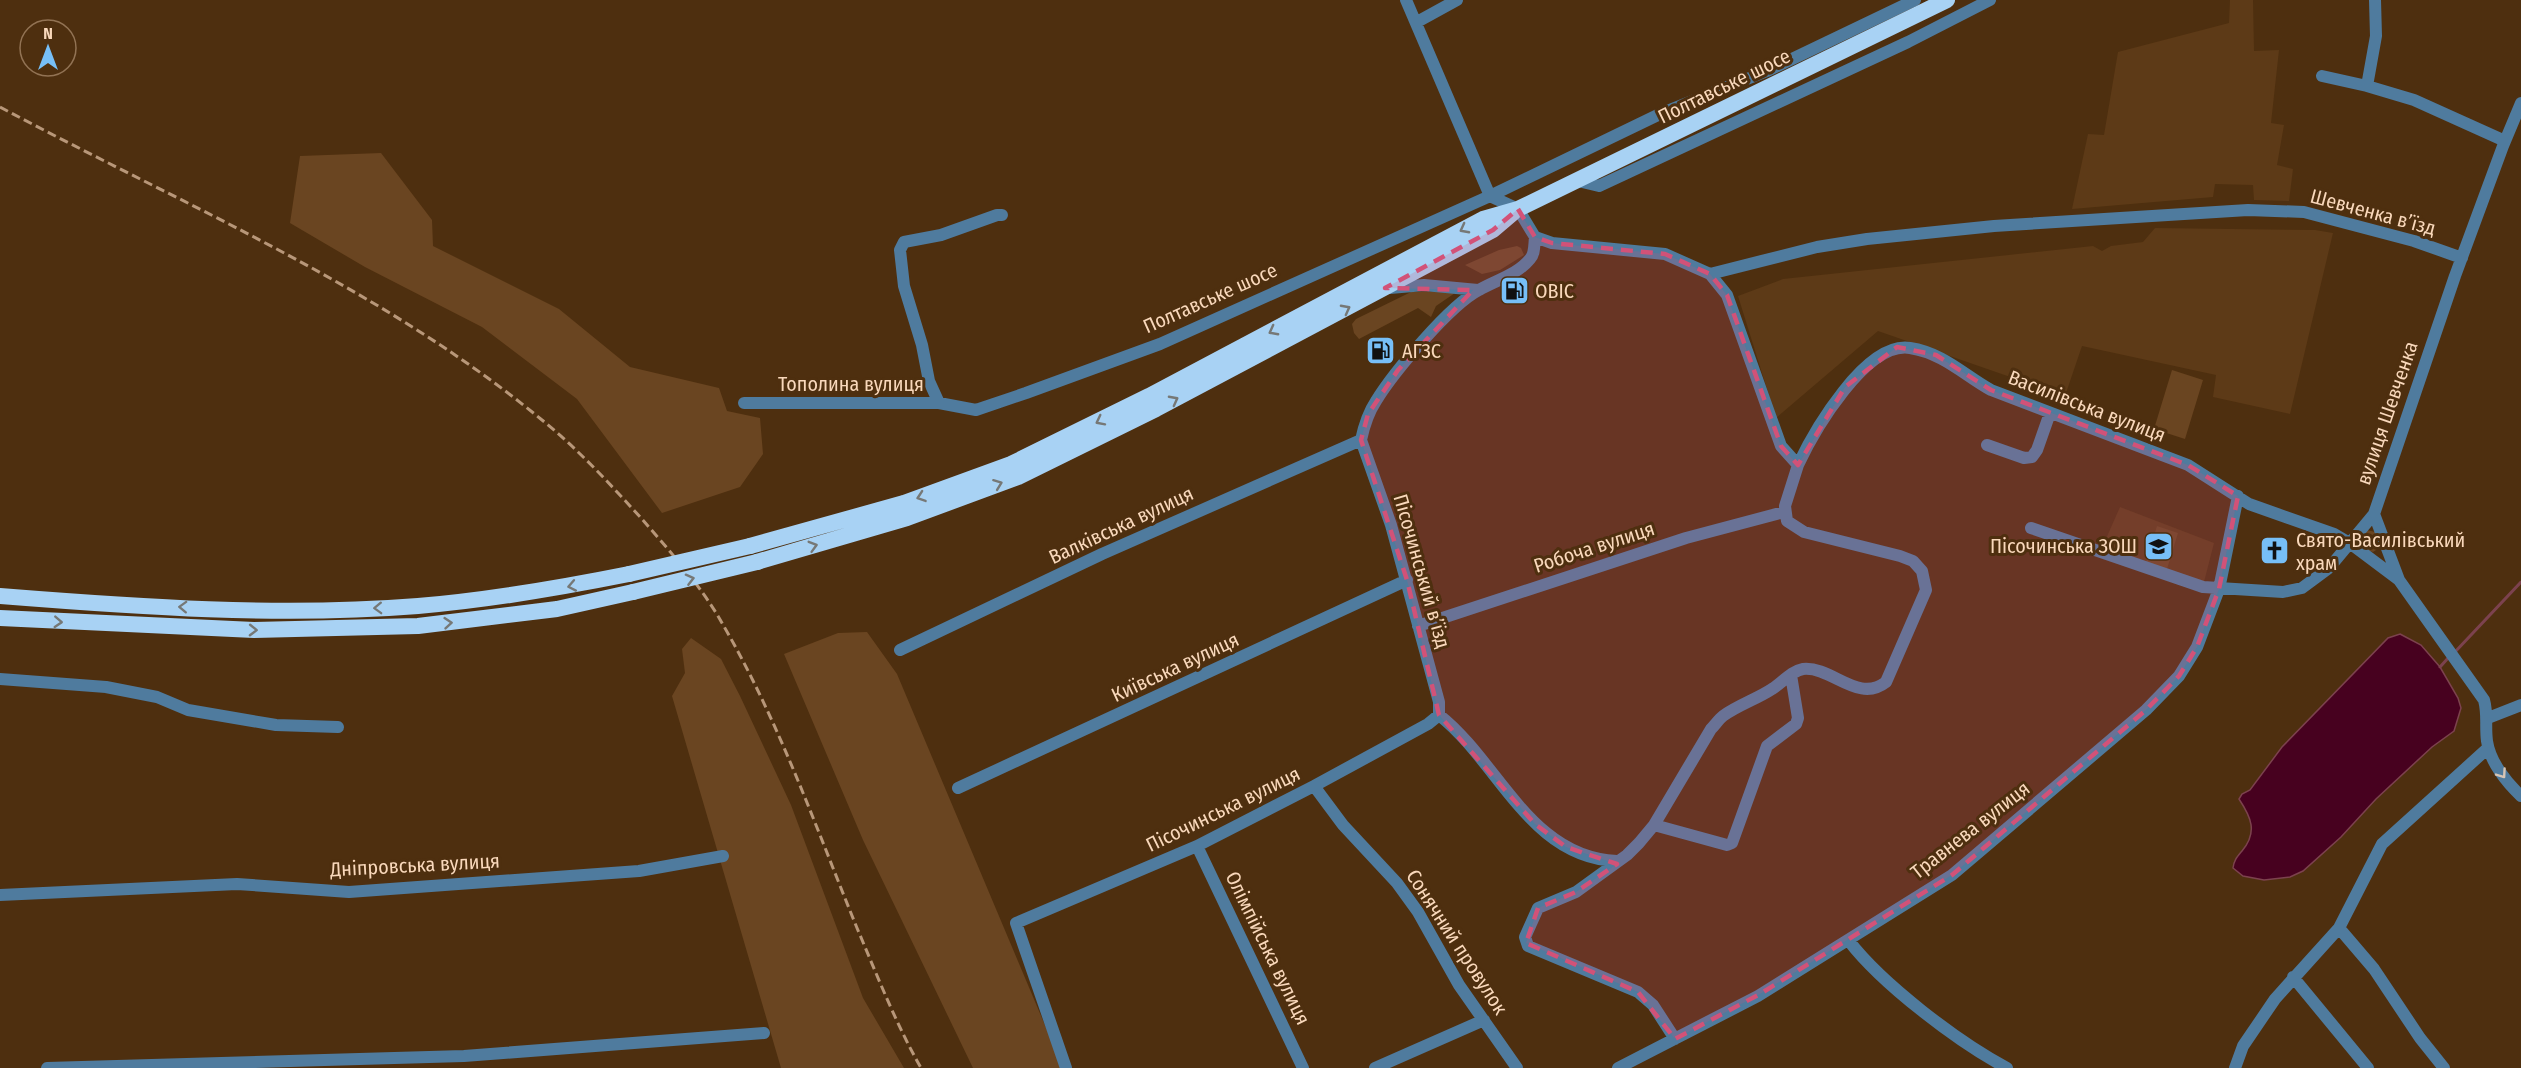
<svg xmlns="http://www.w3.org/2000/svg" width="2521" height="1068" font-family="'Fira Sans Condensed',sans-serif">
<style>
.built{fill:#5d3a17}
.green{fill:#6a4521}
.water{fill:#47011f;stroke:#7c424e;stroke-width:1.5}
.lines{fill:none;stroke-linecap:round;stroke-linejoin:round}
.stream{stroke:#7c424e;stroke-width:3}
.minor{stroke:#4f7b9e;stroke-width:12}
.highway{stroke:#a8d2f4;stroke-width:16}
.rail{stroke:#b89779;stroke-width:3;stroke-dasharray:9 4.5;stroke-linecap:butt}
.highway-bridge{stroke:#a8d2f4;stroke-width:16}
.oneway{stroke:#767876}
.oneway2{stroke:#d7c5b5}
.marked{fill:#d25278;fill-opacity:0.2;stroke:#d25278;stroke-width:4.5;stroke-dasharray:12 8;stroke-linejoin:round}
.labels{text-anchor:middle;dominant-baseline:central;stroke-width:6;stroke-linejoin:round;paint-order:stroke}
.street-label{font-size:20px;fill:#f9d8bb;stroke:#4e2f0f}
.poi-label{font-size:20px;fill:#f9d8bb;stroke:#4e2f0f;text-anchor:start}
</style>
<rect width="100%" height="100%" fill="#4e2f0f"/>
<path class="built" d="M2230,0h23l1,51 25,-1 -8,73 13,2 -7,40 16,4 -4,32 -35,-1 -1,-15 -38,-1 -2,13 -141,12 16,-75 16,1 14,-83 111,-29z
M2155,228l160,2 18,3 -43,181 -77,-17 3,-22 -134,-29 -17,50 -187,-65 -102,87 -38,-122 45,-17 310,-33 9,5 9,-5 32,-4z
M2120,507l94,36 -10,39 -103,-32z"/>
<path class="green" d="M381,153l51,67 1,26 126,63 71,58 89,21 8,23 33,7 3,36 -23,33 -78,26 -85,-114 -95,-72 -117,-60 -75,-44 10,-67z
M1517,246l4,2 3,7 -24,15 -18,4 -17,-9 34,-15z
M1447,291l8,2 -19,13 -5,11 -13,-9 -59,31 -5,-6 -2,-9 4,-5 55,-27z
M2172,370l31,10 -18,59 -31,-10z
M2157,526l21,7 -11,36 -21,-7z
M2367,530l8,2 4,16 -6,4 -6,-2 -10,-10z
M867,632l30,42 166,394h-90l-110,-228 -79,-186 54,-21z
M691,638l30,21 19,37 51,109 72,193 41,70h-123l-109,-372 13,-23 -3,-24z"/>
<path class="water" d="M2400,634l21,11 19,22 18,31 3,10 -7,23 -22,16 -56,52 -35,38 -38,34 -13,6 -26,3 -21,-4 -10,-8c1,-8 4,-11 9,-17 16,-19 9,-34 -3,-52l3,-5 8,-4 32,-43 106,-109z"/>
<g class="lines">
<path class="stream" d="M2454,653l67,-71
M2440,667l9,-10"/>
<path class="minor" d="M1406,0l84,196
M1417,22l40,-22
M2322,76l45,10 47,14 91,41
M2367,86l9,-50 -1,-36
M2521,103l-18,43 -48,130 -81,238 25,66 85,120c4,14 1,27 3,41 3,21 20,42 34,55
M1578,181l21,5 309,-144 82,-42
M1490,196l28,13 17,28 17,6 113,11 45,20 17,21 54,151 17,19 -13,41 2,15 17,11 96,24 13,5 9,10 4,19 -40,92c-28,22 -54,-16 -83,-13 -12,2 -21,14 -31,20 -15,10 -34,16 -49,27 -4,3 -8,9 -12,13l-57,96 -15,18 -12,12 -51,37 -38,16 -13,29 3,9 110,46 15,13 22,34
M1710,274l107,-27 50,-8 127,-13 254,-16 56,2 110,29 48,17
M1390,288l34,-3 54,5
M744,403h195l37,7 50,-17 134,-49 330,-148 172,-83 105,-42 148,-71
M939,403l-10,-22 -7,-36 -18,-59 -4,-36 4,-8 37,-7 56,-20h5
M1987,445l37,13 8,-1 5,-7 13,-37
M1798,465c16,-34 68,-124 112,-117 33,5 54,27 81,42l197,75 61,39 85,30 17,10 48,36
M2031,528l172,59 80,5 19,-4 27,-20 45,-54
M1418,626l268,-88 98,-26
M900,650l202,-96 259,-114
M0,679l106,8 51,10 31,13 88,15 62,2
M1439,715v-13l-48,-177 -30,-85c3,-14 7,-27 15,-39 17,-28 74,-96 103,-111 17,-10 38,-15 51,-31 5,-5 4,-14 5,-22
M1439,715c60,47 91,143 178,146
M2488,718l33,-13
M1314,786l29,39 54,58 21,29 41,73 58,83
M958,788l449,-208
M1654,825l73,20 5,-2 35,-97 29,-22 2,-6 -7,-43
M1197,846l106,222
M0,895l237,-11 112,8 290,-21 84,-15
M2339,928l35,41 46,69 24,30
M1849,941c33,43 109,101 158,127
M2293,977l75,91
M47,1068l417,-12 300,-23
M1066,1068l-50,-145 181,-77 117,-60 114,-62 11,-9
M1375,1068l109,-48
M1618,1068l140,-72 194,-121 194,-165 33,-34 18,-29 22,-58 19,-93
M2235,1068l8,-22 32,-47 64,-71 43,-84 106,-96"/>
<path class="highway" d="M750,546l154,-43 107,-39 138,-68 334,-177 35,-10 429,-209
M757,562l150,-44 111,-41 138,-68 337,-179 20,-17
M0,596c138,11 279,21 418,10 71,-6 141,-18 211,-32
M0,618l254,12 164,-4 139,-17 76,-17"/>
<path class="rail" d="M0,107c183,98 381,180 542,313 36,29 68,64 99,98 27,31 61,69 81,105 56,96 93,202 135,305 20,47 39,96 64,140"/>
<path class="highway-bridge" d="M629,574l121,-28
M633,592l124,-30"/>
</g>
<defs><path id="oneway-chevron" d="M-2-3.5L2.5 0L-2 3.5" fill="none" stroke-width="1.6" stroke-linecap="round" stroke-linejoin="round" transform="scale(1.5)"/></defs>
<g class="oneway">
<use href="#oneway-chevron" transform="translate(1464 229) rotate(152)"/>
<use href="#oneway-chevron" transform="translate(1346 309) rotate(-28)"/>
<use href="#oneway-chevron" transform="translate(1273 331) rotate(152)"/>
<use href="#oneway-chevron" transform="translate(1174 400) rotate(-28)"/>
<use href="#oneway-chevron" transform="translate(1100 421) rotate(153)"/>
<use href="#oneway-chevron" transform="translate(998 484) rotate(-21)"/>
<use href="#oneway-chevron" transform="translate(921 497) rotate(161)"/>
<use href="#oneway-chevron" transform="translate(813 546) rotate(-16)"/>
<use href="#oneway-chevron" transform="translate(690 579) rotate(-14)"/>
<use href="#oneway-chevron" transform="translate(572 586) rotate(169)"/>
<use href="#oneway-chevron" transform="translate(183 607) rotate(-178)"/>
<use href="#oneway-chevron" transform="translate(378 608) rotate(178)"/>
<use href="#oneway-chevron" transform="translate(58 622) rotate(3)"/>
<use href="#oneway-chevron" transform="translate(448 623) rotate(-5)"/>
<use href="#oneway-chevron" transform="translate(253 630) rotate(1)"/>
</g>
<use class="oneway2" href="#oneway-chevron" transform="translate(2502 774) rotate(55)"/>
<path class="marked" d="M1518,209l17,28 17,6 113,11 45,20 17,21 54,151 17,19 47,-78 52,-40 39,8 55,35 197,75 50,31 -19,93 -22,58 -18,29 -33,34 -194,165 -192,119 -85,45 -37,-47 -112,-49 12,-35 38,-16 41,-28 -51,-17 -31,-23 -96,-109 -32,-135 -46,-140 7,-26 30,-44 75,-80 -88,-2 108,-58z"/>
<defs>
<symbol id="fuel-square" viewBox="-11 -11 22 22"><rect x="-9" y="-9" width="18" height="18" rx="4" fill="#77bff7" stroke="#4e2f0f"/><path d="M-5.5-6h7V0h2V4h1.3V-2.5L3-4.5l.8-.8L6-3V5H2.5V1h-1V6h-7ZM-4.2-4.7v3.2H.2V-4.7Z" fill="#111"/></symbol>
<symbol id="school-square" viewBox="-11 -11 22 22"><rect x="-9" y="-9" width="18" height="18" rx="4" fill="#77bff7" stroke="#4e2f0f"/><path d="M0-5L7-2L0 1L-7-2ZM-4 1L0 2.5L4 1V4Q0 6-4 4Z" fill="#111"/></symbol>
<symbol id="church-square" viewBox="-11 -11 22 22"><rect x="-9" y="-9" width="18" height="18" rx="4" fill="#77bff7" stroke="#4e2f0f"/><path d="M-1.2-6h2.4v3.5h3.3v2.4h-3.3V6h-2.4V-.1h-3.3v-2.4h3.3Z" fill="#111"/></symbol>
</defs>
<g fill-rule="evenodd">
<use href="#fuel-square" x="1498" y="274" width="33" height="33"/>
<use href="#fuel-square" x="1364" y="334" width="33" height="33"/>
<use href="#school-square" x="2142" y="530" width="33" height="33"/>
<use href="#church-square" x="2258" y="534" width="33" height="33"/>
</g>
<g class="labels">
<g class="street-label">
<text transform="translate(1724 86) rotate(-26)">Полтавське шосе</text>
<text transform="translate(2373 212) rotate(15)">Шевченка в’їзд</text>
<text transform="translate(1210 298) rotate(-24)">Полтавське шосе</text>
<text x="851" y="384">Тополина вулиця</text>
<text transform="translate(2087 406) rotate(21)">Василівська вулиця</text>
<text transform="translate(2387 413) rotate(-71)">вулиця Шевченка</text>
<text transform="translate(1121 525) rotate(-25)">Валківська вулиця</text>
<text transform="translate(1594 547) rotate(-18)">Робоча вулиця</text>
<text transform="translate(1422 571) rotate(74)">Пісочинський в’їзд</text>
<text transform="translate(1175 667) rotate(-25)">Київська вулиця</text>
<text transform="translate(1223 809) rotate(-26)">Пісочинська вулиця</text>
<text transform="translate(1970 830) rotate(-38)">Травнева вулиця</text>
<text transform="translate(415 865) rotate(-3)">Дніпровська вулиця</text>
<text transform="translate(1457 942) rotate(57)">Сонячний провулок</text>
<text transform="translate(1268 948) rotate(64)">Олімпійська вулиця</text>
</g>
<g class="poi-label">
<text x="1535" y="291">ОВІС</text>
<text x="1402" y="351">АГЗС</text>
<text x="2296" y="540">Свято-Василівський<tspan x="2296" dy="23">храм</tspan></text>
<text x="2137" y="546" text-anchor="end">Пісочинська ЗОШ</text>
</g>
</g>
<g transform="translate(48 48)"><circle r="28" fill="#4e2f0f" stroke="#927354" stroke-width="1.5"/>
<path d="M0-4.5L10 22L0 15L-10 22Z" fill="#77bff7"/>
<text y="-9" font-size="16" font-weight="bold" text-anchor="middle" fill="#f9d8bb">N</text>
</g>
</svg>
